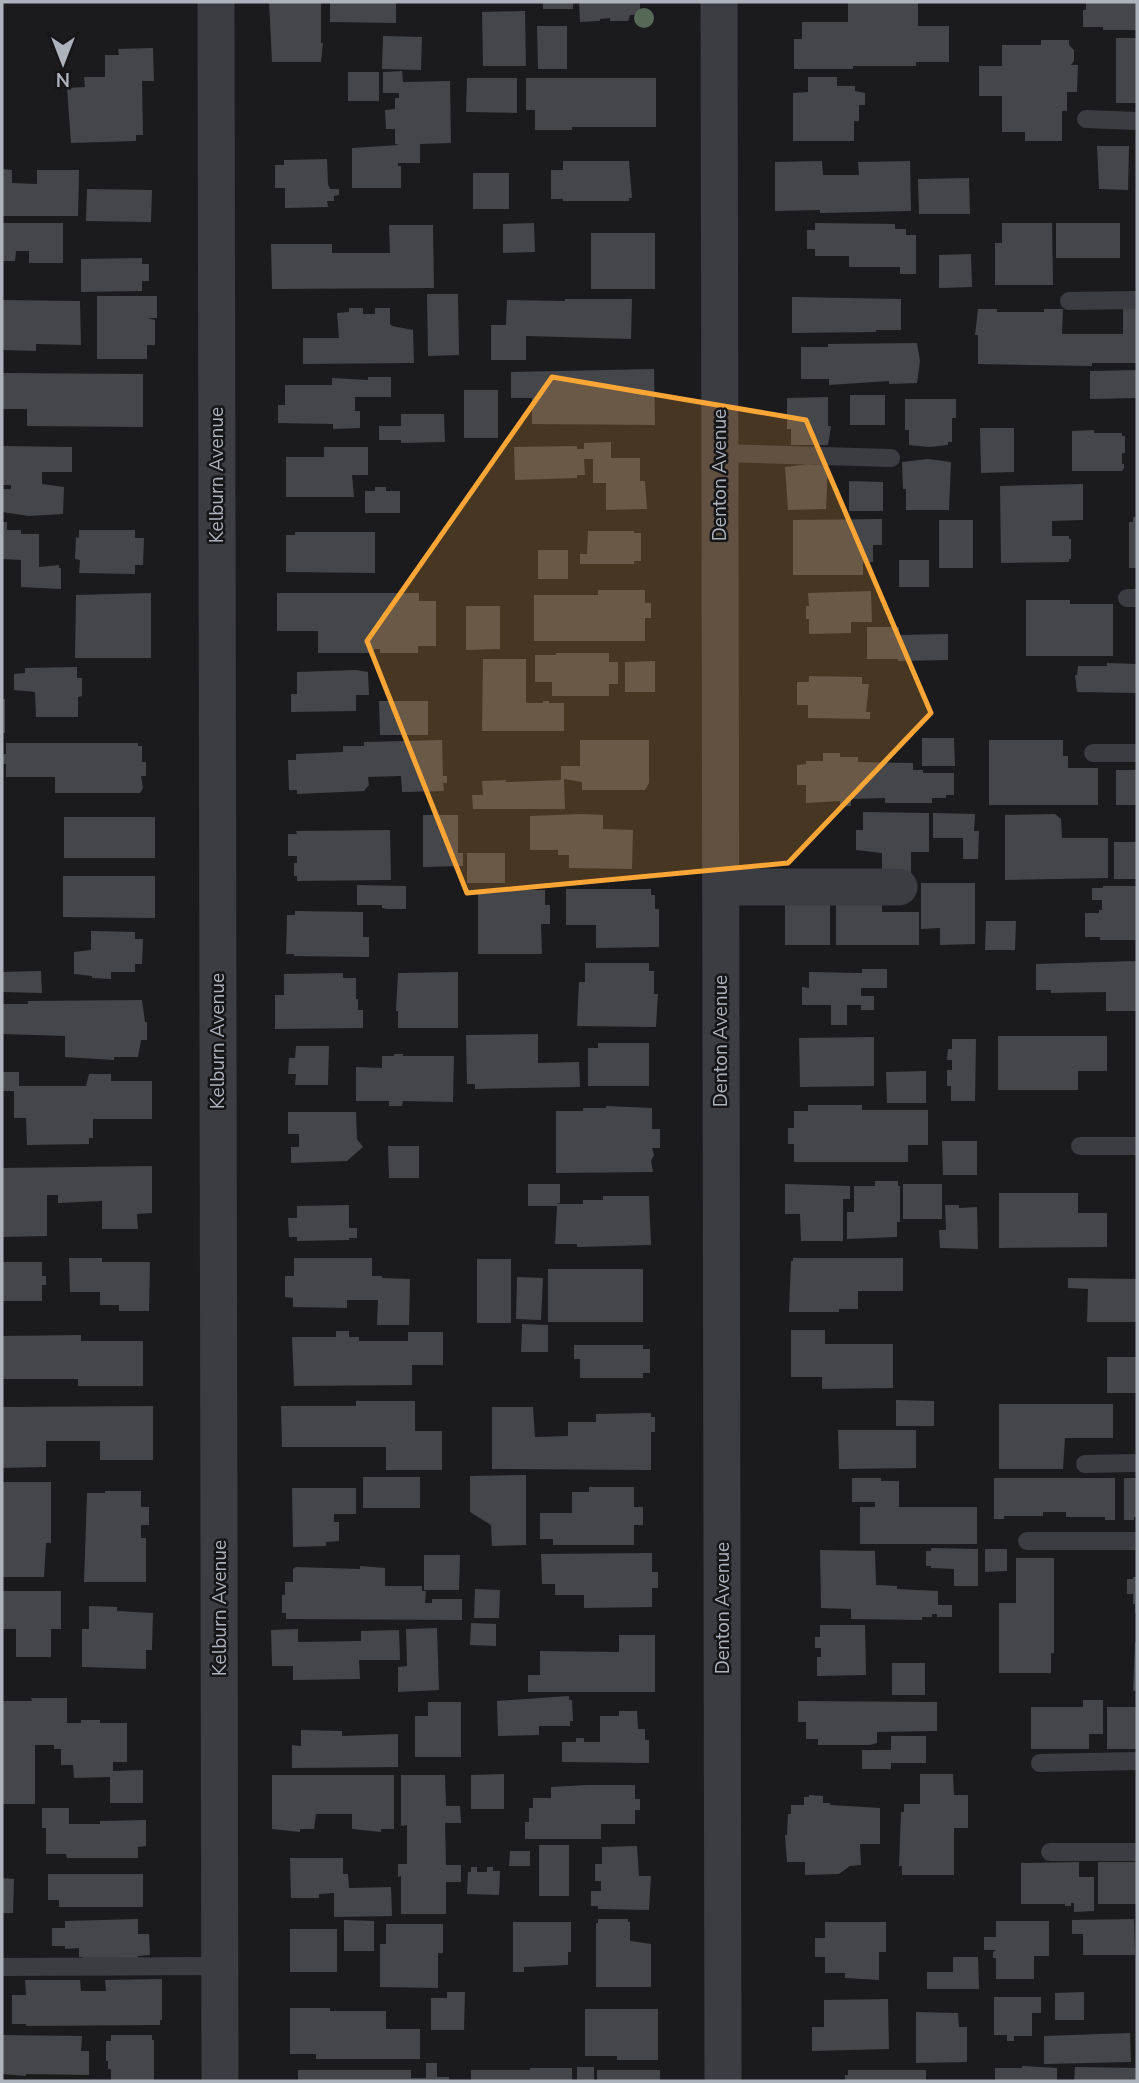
<svg xmlns="http://www.w3.org/2000/svg" width="1139" height="2083" font-family="'Nunito Sans',sans-serif">
<style>
.building{fill:#45464a}
.lines{fill:none;stroke-linecap:round;stroke-linejoin:round}
.service{stroke:#3c3d43;stroke-width:18}
.minor{stroke:#3c3d43;stroke-width:37}
.tree{fill:#556956}
.marked{fill:#faa637;fill-opacity:0.2;stroke:#faa637;stroke-width:5;stroke-linejoin:round}
.labels{text-anchor:middle;dominant-baseline:central;stroke-width:5;stroke-linejoin:round;paint-order:stroke}
.street-label{font-size:19px;fill:#adb3bd;stroke:#161618}
</style>
<rect width="100%" height="100%" fill="#1b1b1d"/>
<path class="building" d="M269,2h52v41h2l-2,19h-49z
M330,2h66v21l-66,-1z
M543,2h30v7h-30z
M579,2h61v13h-10l-2,6h-18v-3l-10,1v2l-20,1z
M848,2h70v24h31v36h-33v4h-63v3h-59v-30h8v-17h46z
M1086,2h51v28h-34v-3h-20v-17h3z
M525,11l1,55h-43l-1,-54z
M537,26h30v43h-29z
M383,36l39,1 -1,33 -39,-1z
M1116,38h21v65h-21z
M1041,40h28v5l5,5v11l-3,4h7l-1,27h-10v19h-5v30h-37v-9h-23v-36h-23v-30h23v-21h39z
M153,48l1,33h-12l1,54h-7v6l-65,2 -4,-55 18,-1 -1,-10h21v-22h14l-1,-6z
M402,71l1,11 47,-1 1,62 -31,1v19h-22v3h3v22h-49v-40l47,-3 -4,-1v-15h-9l-1,-19 10,-1v-11h4v-5h-16v-21z
M348,72h31v29h-31z
M808,77h29v9h18v5l10,2v12h-6v16h-5v20h-61v-48l15,-1z
M467,78h50v35l-51,-1z
M526,78h130v49h-84v3h-37v-20h-9z
M1097,146h32l-1,44 -29,-1z
M327,159l1,25 2,5h9v6l-5,1v5h-7l1,6 -43,1v-20h-10v-23h9v-5z
M563,161h66l3,37h-3v3h-66v-2h-12v-29h12z
M822,161l1,14h36l-1,-13 52,-1 1,50 -91,2v-3l-45,1v-49z
M2,169l10,1v13l25,1v-14h42l-1,46h-76z
M473,173h36v36h-36z
M969,178l1,36h-51l-1,-35z
M87,189l65,1 -1,32 -65,-1z
M2,223h61v40h-34v-12h-13l-1,10h-13z
M534,223l1,29 -32,1v-29z
M815,223l80,1v5h11v6h10v39h-16v-7h-51v-11h-34v-7h-8v-19h8z
M1002,223h50l1,62h-58v-42h7z
M1056,223h64v35h-64z
M389,225h44l1,63 -162,1 -1,-45h61v9h58z
M591,233h64v56h-64z
M971,254l1,33 -33,1v-33z
M142,258v6h7v17h-7v10l-61,1v-33z
M427,294h31l1,61 -31,1z
M97,296h60v22h-10l8,2v25h-8v14h-50z
M792,297l109,2v31h-25v2l-84,1z
M565,299h67l-1,40 -105,-3v24h-35v-35h15l1,-25 58,1z
M2,300l78,1 1,44 -45,-1v7l-34,-1z
M349,308h14v6h12v-6h15v16l2,2 21,4 1,33 -111,1v-26h36l-2,-25 12,-1z
M978,309h19v3h47v-3h19l-1,25h61v-25h14v54h-45v3l-114,-2v-29h-3z
M917,343l3,18 -3,22 -28,1v-3l-60,4v-6h-28v-32h27v-3z
M654,369l1,56 -123,-1v-26h-21v-26z
M1137,370v28l-47,1v-28z
M2,373l141,1v53l-116,-1v-17h-25z
M368,377h23v20h-36v14h5v17l-27,1v-5l-55,-1v-18h7v-20h47v-7l36,2z
M464,390h34v48h-34z
M850,395h35v30h-35z
M828,397v29h3l-3,19h-37v-16h-4v-31z
M905,399h51v19h-4v24h-4v3l-19,2 -20,-2v-15h-4z
M401,414h43l1,28 -44,1v-3h-22v-14h22z
M980,428h34v44l-33,1z
M1094,430v3h28v3h3v17h-3v11h2v4l-2,3h-50v-40z
M611,442v16h29v23h5l2,28 -41,1v-27h-13v-24h-9l1,16h-8v3l-62,2 -1,-33 63,-1v3h7v-6z
M2,446l70,1v25h-30v12l22,3 -1,27 -34,2 -27,-4v-23h9v-4h-9z
M324,447h44v28h-16l2,22h-68v-40h38z
M928,459l23,3 -2,48h-43v-21h-3l-1,-27z
M809,464l19,2 -2,43 -38,1 -3,-43z
M849,481l34,1v29h-34z
M1083,484v36l-31,1v15h17v3h2v20h-2v3l-68,1 -1,-77z
M375,487h11v4h14v22h-35v-22h10z
M1133,517h4v51h-8v-46h4z
M882,519v26h-9v17h-10v13h-70v-55z
M939,520h34v48h-34z
M2,522h5v8h14v4h18v33l20,-2v3h2v21l-40,-2v-27l-19,-1z
M79,530h56v8h9l-1,27h-8v9l-56,-1 1,-13 -5,-1 1,-22 3,1z
M588,531h46v2h7v28h-7v3h-54v-10h7z
M295,532h80v41l-89,-1v-37h9z
M538,550h30v29h-30z
M899,560h30v27h-30z
M598,590h47v13h6v15h-6v23h-111v-46h64z
M871,591l1,31h-21v11l-42,1v-15h-3v-13h3l-1,-13z
M151,593v65h-76l1,-63z
M277,593h142v8h17v45h-18v7h-38v-4h-6v4h-56v-22h-41z
M1026,600h44v4h43v52h-87z
M466,606h34v43l-34,1z
M867,627h32v8l49,-1v26l-50,1v-2h-31z
M556,653h53v9h9v22h-9v12h-57v-14h-17v-27h21z
M483,659h43v42l1,2h16v-2h6v2h15v28h-82z
M655,661v31h-30v-30z
M1107,663l30,1v29l-60,-1 -2,-17h2l1,-9h29z
M77,667v11h5v18l-4,1v20h-42l-1,-25 -21,-2v-16l11,-1v-5z
M356,670l12,2 1,23h-13v16l-65,1v-18h6v-22z
M809,676l53,1v7h7l-3,28h4v7l-62,-1v-13h-11v-23h12z
M2,699h3v34h-3z
M379,701h49v34h-48z
M922,738h32l1,28h-33z
M442,740l1,36h4v7h-4l1,8 -42,1 -1,-16 -33,1 1,8 -5,6 -67,3v-4h-8l-1,-30h8v-6l47,-2v-6h21v-4z
M580,740h69v43l-4,7h-63v-8l-18,-3 1,30h-92l-1,-14h11l-1,-14 24,-1v2l55,-2v-14h19z
M989,740h74v16h5v12h30v37h-109z
M6,743h132v3h4v16h4v14h-5l2,12 -3,5h-85v-16h-49v-13h-4v-10h4z
M823,753h17v4h18v5l55,1v7h10v3h31v22h-8v3h-14v5h-47v-5l-34,1v7h-11v-5l-34,2v-18h-9v-20l9,-1v-3h17z
M1116,770h21v35h-21z
M863,812l66,1v39h-18v22h-29v-21l-26,-3v-20h7z
M933,813l42,1 -1,17h5l-1,28h-15v-21h-30z
M581,814l22,1v14l30,1 -1,39 -63,-1v-13h-11v-5h-28v-34z
M1055,814l6,5 1,19h46v40l-103,2v-65z
M423,815h35v38h5v13l-40,1z
M64,817h91v41h-91z
M390,830l1,50 -94,1v-5h-3v-13h3v-7h-9v-22h9l-1,-3z
M1114,842h23v37h-23z
M467,853h38v30h-38z
M63,876h92v42l-92,-1z
M921,883h54v61l-35,1v-17l-19,1z
M357,885l49,1v23h-19l-5,-1v-3h-25z
M1103,886h34v54h-37v-3h-15v-24h14v-3h3v-10h-10v-12h11z
M566,889h85v6h4v14h4v38l-63,1v-23h-30z
M478,890h67v15h5v19h-9l1,30h-64z
M785,892h45v53h-45z
M836,892h46v20h37v33h-83z
M295,911l68,1v25h6v20l-75,-1v-2h-8l1,-39h8z
M986,921h30l-1,29h-30z
M91,931l44,1v7h8l-1,25h-7v8h-24v7l-19,-1v-2l-18,-2v-22l17,-2z
M1137,961v50h-31v-19l-55,1v-3h-15v-26z
M585,963h64v8h5v23h4l-2,33 -79,-1 2,-44h6z
M862,969h25v19h-26v8h13v14h-13v-5h-14v20h-16v-20h-29v-18l7,1v-16l53,1z
M41,971l1,22 -40,-1v-20z
M458,972v56h-60v-17h-2l2,-38z
M343,973v5h13v21h2v11h5v18l-88,1v-34h9v-21z
M142,1000l3,22h2v18h-6l-3,17h-24v3l-49,-3v-21l-63,-2v-30h26v-3z
M538,1034v29l41,-1 1,25 -105,2v-5h-8l-1,-49z
M998,1036h109v35h-29v19h-80z
M874,1037v49l-74,1 -1,-49z
M952,1039h24l-1,62h-24v-15h-4v-16h5v-10h-5l1,-11h4z
M598,1043h51v43h-61v-38h10z
M296,1046h33l-1,39h-33l1,-11h-8l1,-16h6z
M394,1054h9v2h51l-1,46 -50,-1 -1,5h-13v-5h-33v-34l26,1v-12h12z
M926,1071v32h-39l-1,-31z
M2,1072h17v14h67l3,-12h22v7h41v38h-59v19h-4v6l-62,1 -1,-27h-12v-27h-12z
M808,1105h54v5h66v35h-20v17h-114v-18h-6v-16h6v-17h14z
M606,1106l46,2v21h8v19h-8l2,7 -3,6 2,11 -97,1v-62h27v-3h23z
M288,1112h68l1,27 6,8 -16,14 -56,2v-16h8v-13h-11z
M942,1141h35v34h-34z
M388,1146h31v32h-30z
M152,1166v47l-15,1 1,15h-36v-28l-44,2v-8h-11v41l-45,1v-69z
M875,1181h23v5h2v36h-3v15l-50,2v-27h7v-26h21z
M528,1184h32v19l-3,1h26v-4h20v-4h46l2,49 -74,2v-3h-22l2,-38h-29z
M785,1184l65,2v13h-7v42h-42l-1,-27h-15z
M903,1184h39v35h-39z
M999,1193h79v20h29v34l-108,1z
M349,1205v23h8v10h-8v2l-52,1v-4h-8l-1,-19h9v-12z
M945,1205h14v3l18,-1 1,42 -38,-1 -1,-18h7z
M69,1258h33v4h48l-1,49h-30v-6h-19v-13h-30z
M294,1258h78v18h10v2l28,1 -1,46h-32l1,-25h-31v8l-54,-1v-9l-8,-1v-21h9z
M793,1258h110v33h-45v18h-19v3h-50l2,-51h2z
M477,1259h34v64h-34z
M2,1262h40v14h4v9h-4v16h-40z
M548,1269h95v53h-95z
M517,1277l26,1 -2,42 -25,-1z
M1068,1278l69,1v43h-50l1,-33 -20,-1z
M522,1324l26,1v27h-27z
M791,1330h34v14h68v44l-71,1v-12h-31z
M336,1331h13v6h10v4h49v-9h35v33h-31v20l-118,1 -2,-49h44z
M81,1335v6h62v45h-65v-7h-76v-43z
M574,1345h69v4h7v24h-7v5h-63v-19h-6z
M1107,1357h30v36h-30z
M896,1400l38,1v25h-38z
M356,1401h59v30h27v39h-56v-23h-104l-1,-41h75z
M999,1404h114v34h-48l-2,31h-64z
M153,1406v54h-53v-19h-54v26l-44,1v-61z
M492,1407h41l2,30 33,-1v-14h28v-8l55,-1v4h4v15h-4v38l-159,-1z
M838,1430h78v38l-77,1z
M526,1475v70l-34,1 -1,-21 -21,-13v-36z
M363,1477h57v31h-57z
M852,1478h29v3h18v26h78v37h-117v-37h15v-5h-23z
M994,1478h121v42h-10v-3h-39v-5h-23v4h-39v3h-10z
M1124,1478h13v39h-3v3h-10z
M2,1482h49v61h-5l-2,34h-42z
M589,1487h45v20h9v18h-9v20h-81v-6h-13v-26h32v-21h17z
M292,1488h64v26h-22v8h5v19l-13,1v4l-33,1z
M105,1491h36v16h8v18h-8v13h5v44h-62l3,-89h18z
M931,1548l47,1v37h-24v-17l-23,-1v-2h-5v-15h5z
M985,1549h22v22l-22,1z
M820,1550l55,1 1,34 21,1v3l41,2v14h14v12h-15v-3h-5v3h-10v3l-71,-1v-10l-30,-1z
M652,1553v19h6v16h-6v19l-68,1v-13h-29v-11h-13l-1,-30z
M424,1555h36l-1,35h-35z
M1016,1558h38v95h-3v20h-52v-70h17z
M360,1566l25,2v18h37v5h4l-1,12h7v-4h30v21l-176,-1v-6h-4v-18h3v-13h8v-13l3,-2 64,2z
M1133,1577h4v36h-2v-9h-2v-10h-6v-15h6z
M475,1589l25,1 -1,28h-25z
M2,1591h59v38h-10v28h-35v-28h-14z
M89,1606l28,1v4l36,2 -1,37h-6v19l-64,-2v-38h7z
M471,1623l25,1v22l-26,-1z
M820,1625h45l1,50 -49,1v-19h4v-9h-6v-11h5z
M437,1628l2,62 -41,2v-25l9,-1 -1,-37z
M298,1629v13l63,-1v-10l38,-1 1,30h-41l1,19 -67,1v-14h-21l-1,-36z
M619,1635h36v57h-127v-17h12v-24l79,1z
M1135,1642h2v49h-4z
M892,1663h33v32h-33z
M569,1696v4h3l1,21h-3v5h-31v9l-41,1 -1,-35z
M31,1698h36v25h14v-3h19v3h27v39h-14v9l30,-1v33h-33v-26l-36,1 -1,-13h-12v-16h-7v-4h-19v59h-33v-103h30z
M1083,1700h20v34h-14v15h-58v-42h52z
M798,1701l139,1v29l-60,1v11l-7,2h-52v-6h-12v-17h-8z
M428,1702h33v55h-46v-41h13z
M1107,1707h30v42h-30z
M619,1711h18l1,18h7v11h4v23l-87,-1v-20h14v-4h8v4h16v-26h19z
M301,1730l41,1v5l56,-2v33l-106,1v-23l9,1z
M891,1736h35v27h-35v6h-29v-19h29z
M504,1774v35h-33v-34z
M920,1774h33l1,21h14v33h-14v47h-52v-9h-3l2,-54h3v-8h16z
M272,1775h122v54h-13v3l-29,-3v-15h-36l-2,15h-14v3l-28,-3z
M401,1775h44l1,31h14l1,17h-16l1,42h15v17h-15v32h-45v-38l-3,1v-13h9v-39l-6,1z
M587,1785h48v14h5v11h-5v14h-34v15h-76v-17h4v-14h4v-10h18v-11z
M809,1795l14,1v7h7v2l50,3v36h-20l1,21 -11,1 -11,8 -34,1v-13h-18l-2,-27h2l1,-21h3v-9h13v-8h5z
M42,1808h27v16h31v-3l46,-1v26l-8,1v11h-71l-1,-4h-20v-26h-4z
M539,1845h30v51h-30z
M637,1846l2,30h12l-2,34 -51,-1v-3h-7v-15h10v-10h-6v-17h7v-17z
M510,1851h20v15h-21z
M290,1858h53v16h5l1,14 42,-1 1,29 -58,1v-24l-15,1v4h-28z
M1079,1862v15h15v34l-20,1v-9h-3v3h-6v-2h-44v-41z
M1098,1862h39v42h-39z
M471,1867h6v5h10v-5h6v4h7l-1,24 -32,-1 1,-22h3z
M48,1874h95v33h-84v-7h-11z
M2,1878l12,1 -1,34h-11z
M138,1919v15h11l1,21 -12,1v3h-55v-2h-4v-9l-14,1v-3h-13v-18h13v-7z
M598,1919h30v3h2v19l21,3v43h-55v-64h2z
M1134,1919l1,36h-52v-21h-11v-14z
M344,1920l30,1v30h-30z
M996,1921h53v35h-15v23h-38v-21h-3v-6l3,-2h-12v-13h12z
M513,1922h58v30h-3v13l-44,2v5h-11z
M825,1922h61v30h-7v28l-34,-2v-5h-20v-16h-10v-19h10z
M386,1924h57v29h-5v35l-58,-1v-43h6z
M290,1929h47v43h-47z
M953,1957h25l1,32h-52v-17h26z
M162,1979v41h-2v5l-134,1v-2h-14v-29h14l-1,-15h55l1,11h25l-1,-11z
M447,1992h18l-1,38h-33v-32h16z
M1084,1992v28h-29v-27z
M994,1997h47v16h-9v23h-18v5h-7v-6h-13z
M888,1999l1,50 -77,2v-24h12v-27z
M290,2008h40v3h56v18h34v30h-104v-5h-26z
M585,2009h73v51h-41v-4h-32z
M916,2012l42,1 1,14h8v35l-51,1z
M1130,2033l1,29 -87,2v-28z
M2,2035l80,1 -1,15h8v24l-63,-1v2l-24,-2z
M111,2035h41v5h2v41h-43v-12h-3v-8h-2v-20h5z
M426,2063h11v14h12v4h-151v-11h113v8h15z
M1022,2066l35,2v13h-62v-13h27z
M577,2067h17v14h-17z
M1075,2067l62,1v13h-63z
M530,2068h42v13h-101v-11h59z
M597,2070h63v11h-63z
M848,2070h78v11h-81v-6h3z"/>
<g class="lines">
<path class="service" d="M1086,119l51,2
M1069,301l68,-1
M720,453l171,5
M1127,598h10
M1093,753h44
M1080,1146h57
M1085,1464l52,-1
M1027,1541h110
M1040,1763l97,-2
M1050,1852h87
M2,1967l218,-1"/>
<path class="minor" d="M216,2l4,2079
M719,2l4,2079
M721,887h178"/>
</g>
<circle class="tree" cx="644" cy="18" r="10"/>
<path class="marked" d="M552,377l254,43 125,293 -143,150 -321,30 -100,-252z"/>
<g class="labels">
<g class="street-label">
<text transform="translate(217 475) rotate(-90)">Kelburn Avenue</text>
<text transform="translate(720 475) rotate(-90)">Denton Avenue</text>
<text transform="translate(218 1041) rotate(-90)">Kelburn Avenue</text>
<text transform="translate(721 1041) rotate(-90)">Denton Avenue</text>
<text transform="translate(220 1608) rotate(-90)">Kelburn Avenue</text>
<text transform="translate(723 1608) rotate(-90)">Denton Avenue</text>
</g>
</g>
<rect width="1139" height="2083" fill="none" stroke="#adb3bd" stroke-width="7"/>
<g transform="translate(63 63) rotate(180)" stroke="#161618" stroke-width="5" paint-order="stroke">
<path d="M0-5L12 26L0 18L-12 26Z" fill="#adb3bd"/>
<text y="-10" font-size="19" font-weight="bold" text-anchor="middle" fill="#adb3bd">N</text>
</g>
</svg>
